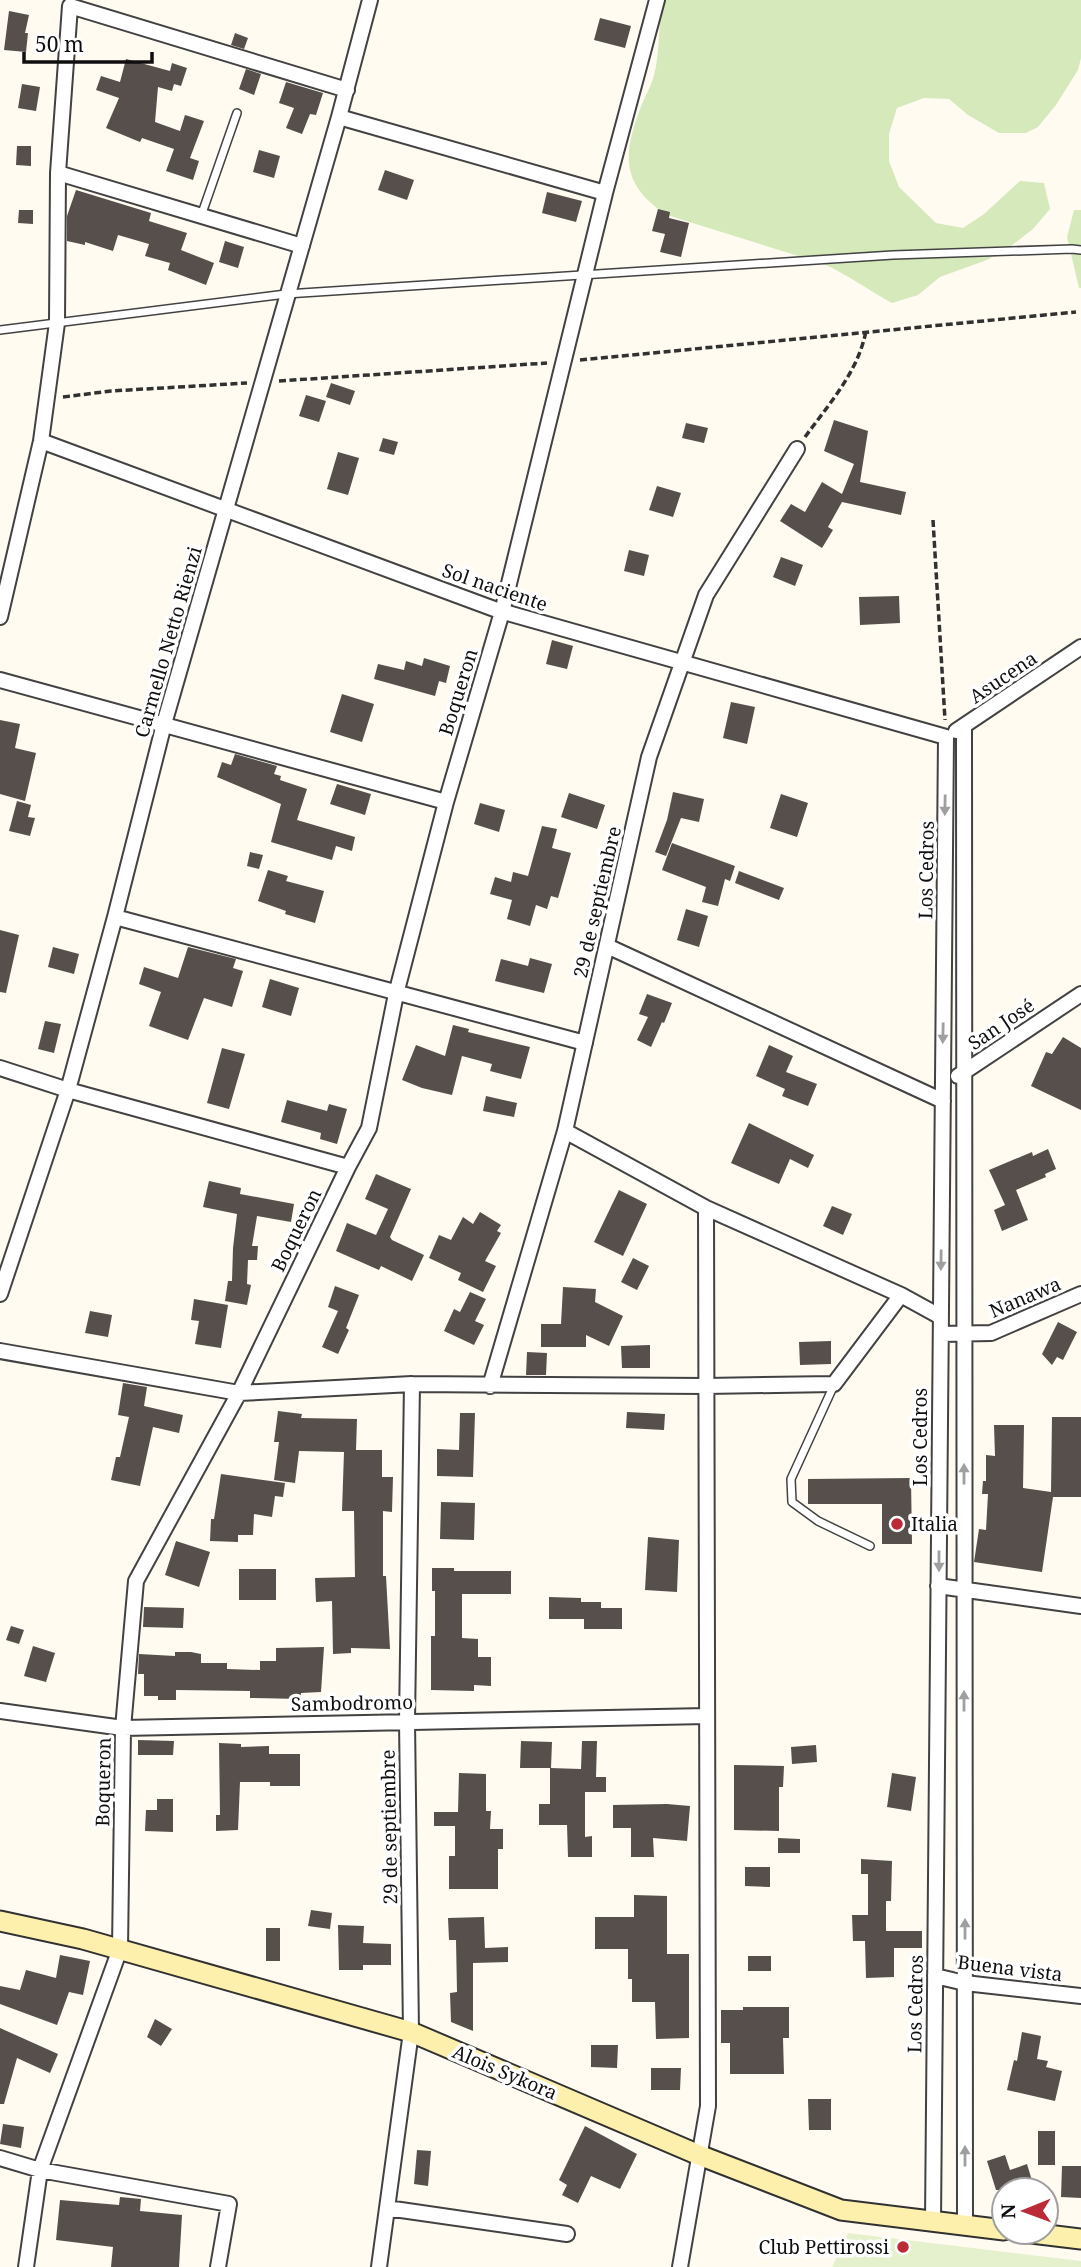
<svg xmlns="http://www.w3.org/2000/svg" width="1081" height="2267" font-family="'Noto Serif',serif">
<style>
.green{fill:#d5e9bb}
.pitch{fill:#e5f0cc}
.building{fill:#574f4b}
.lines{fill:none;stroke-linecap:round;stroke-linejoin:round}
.lane-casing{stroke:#424242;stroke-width:10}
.street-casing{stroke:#424242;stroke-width:18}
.secondary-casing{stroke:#313131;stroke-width:23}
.path{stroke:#313131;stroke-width:3.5;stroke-dasharray:7 3.5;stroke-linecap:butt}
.lane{stroke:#fff;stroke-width:7}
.street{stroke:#fff;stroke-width:14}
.secondary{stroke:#fdf0ad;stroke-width:19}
.oneway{fill:#9f9f9f}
.poi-dot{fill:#bc2937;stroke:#fff;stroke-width:2.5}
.labels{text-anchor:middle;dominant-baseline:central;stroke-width:7;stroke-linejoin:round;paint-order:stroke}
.street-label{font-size:19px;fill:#0f0f0f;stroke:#fff}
.poi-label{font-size:19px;fill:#0f0f0f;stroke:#fff;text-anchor:start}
</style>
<rect width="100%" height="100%" fill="#fffbf1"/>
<path class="green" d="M654,0h427v58l-3,12 -22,35 -18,22 -12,6h-27l-31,-18 -19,-16 -25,-1 -27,10 -8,26v27l10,26 37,36 27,5 21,-14 36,-33 24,2 6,26 -17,20 -22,17 -24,14 -47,17 -22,18 -26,8c-24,-13 -44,-28 -68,-39l-157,-49c-48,-31 -44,-62 -25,-111 3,-8 8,-16 11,-25 4,-13 5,-28 6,-42 1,-12 1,-27 -5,-37z
M1074,210h7v78h-2l-12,-51z"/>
<path class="pitch" d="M848,2233l233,28v6h-249z"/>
<path class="building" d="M9,11l20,4 -4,18h3l-2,19 -22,-2z
M600,18l31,8 -6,22 -31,-8z
M235,33l13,5 -4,11 -13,-4z
M126,59l44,12 2,-8 15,5 -6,18 -7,-2 -2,7 -14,-4 -3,35 25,9 5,-16 19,6 -14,37 9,3 -6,19 -27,-9 8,-22 -32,-11 -2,4 -34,-14 13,-30 -23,-8 5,-14 19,6z
M246,69l15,5 -7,21 -15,-6z
M286,82l37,11 -7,22 -6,-1 -8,20 -16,-6 8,-20 -15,-5z
M22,84l18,3 -4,24 -18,-3z
M17,146h14v20l-15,-1z
M259,150l21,6 -6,22 -21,-6z
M385,170l29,10 -7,20 -29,-10z
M76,190l75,23 -2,8 38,12 -6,17 33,13 -8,22 -38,-15 2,-7 -25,-7 4,-12 -31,-9 -5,16 -28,-9v3l-18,-4v-25z
M547,192l35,9 -6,21 -34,-9z
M658,209l12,3 -1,6 20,5 -8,34 -21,-5 5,-18 -13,-3z
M19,210h14v14l-15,-1z
M225,241l19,6 -6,21 -19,-6z
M331,383l24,8 -5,14 -24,-8z
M306,395l20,6 -7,21 -20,-6z
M834,420l34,11 -8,51 46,10 -5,23 -59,-13 -14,25 5,3 -11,18 -42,-27 11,-17 14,8 17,-30 20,12 12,-30 -30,-13z
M686,423l22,5 -4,15 -22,-5z
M383,438l15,4 -4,13 -15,-4z
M338,452l21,6 -11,37 -21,-6z
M657,486l24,7 -8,24 -24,-7z
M629,550l20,5 -5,21 -20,-5z
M781,557l22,8 -8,21 -22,-9z
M899,596l1,27 -40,2 -1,-28z
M552,640l21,6 -6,23 -21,-5z
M424,658l26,8 -4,17 -7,-2 -4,15 -61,-17 4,-15 26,6 2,-9 16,5z
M342,694l32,10 -12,38 -32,-10z
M731,702l24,5 -8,37 -24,-6z
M0,720l20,4 -5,24 21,5 -11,48 -25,-7z
M235,754l42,12 -3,8 7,2 -1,4 27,9 -10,31 58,17 -3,14 -16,-5 -4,14 -61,-18 10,-38 -64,-27 5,-15 9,3z
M337,784l34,10 -6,21 -35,-11z
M673,792l31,7 -5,23 -18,-4 -15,38 -11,-4 12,-32z
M569,793l36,12 -8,24 -36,-12z
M781,794l27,9 -11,34 -27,-9z
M17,801l14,4 -3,12 7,1 -5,18 -21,-5z
M480,803l25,7 -6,22 -25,-8z
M542,826l15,3 -5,19 19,5 -13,45 -7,-2 -4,13 -11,-4 -6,21 -23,-7 5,-19 -22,-6 5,-17 16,5 2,-10 15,4z
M672,843l63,23 -5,15 -5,-2 -7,27 -16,-4 4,-15 -44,-17z
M250,852l13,3 -4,14 -12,-3z
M268,870l20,6 -2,5 38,10 -9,32 -30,-9 1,-3 -28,-10z
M739,871l45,17 -5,12 -44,-17z
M686,909l22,7 -9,31 -22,-7z
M0,930l19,5 -13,58 -6,-1z
M53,947l26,7 -5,20 -26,-7z
M188,947l48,12 -3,9 10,3 -11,36 -28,-9 -16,42 -39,-14 12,-34 -22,-8 5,-17 34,11z
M530,958l22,6 -8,29 -49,-12 6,-22 27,7z
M270,979l29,9 -8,28 -29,-9z
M647,994l25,9 -8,20 -2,-1 -11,25 -14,-7 11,-23 -9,-3z
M45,1021l16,3 -7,29 -16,-4z
M453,1025l16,4 -1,3 62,15 -9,32 -31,-8 2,-7 -30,-8 -10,39 -30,-7 -20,-8 14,-35 29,11z
M1063,1037l18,11v62l-50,-24 15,-34 6,2z
M769,1045l24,11 -7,16 31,12 -9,22 -26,-10 3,-7 -29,-13z
M222,1048l23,6 -16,55 -22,-6z
M486,1096l31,7 -3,14 -31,-6z
M287,1100l40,11 2,-7 18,5 -10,35 -17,-5 1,-6 -40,-11z
M749,1123l65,32 -6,13 -18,-9 -11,25 -48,-21z
M1048,1149l8,20 -11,5 1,3 -30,13 12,30 -26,11 -8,-21 11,-5 -16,-35 43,-18 1,4z
M376,1174l35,15 -21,48 2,3 32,15 -12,26 -31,-15 -2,4 -43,-19 11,-28 29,12 12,-26 -23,-10z
M209,1181l32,7 -1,6 54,10 -3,18 -34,-6 -5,30h6l-1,14h-9l-1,24 4,1 -4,20 -22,-4 3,-20h4l1,-33 4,-34 -34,-7z
M619,1190l28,14 -24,52 -29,-14z
M832,1206l20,8 -9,21 -20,-9z
M480,1212l21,13 -4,6 4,2 -16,28 11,5 -13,26 -25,-12 3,-7 -32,-15 10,-23 12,5 12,-23 10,7z
M633,1258l16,8 -12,24 -16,-8z
M335,1286l24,9 -13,33 3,2 -11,24 -16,-7 16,-36 -10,-4z
M563,1287l33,2 -1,13 28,14 -14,30 -23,-11v12h-45v-23h20z
M470,1292l16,7 -11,22 9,4 -10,20 -30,-14 10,-22 6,3z
M194,1299l34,6 -7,43 -26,-4 4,-23 -8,-1z
M90,1311l22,4 -4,22 -23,-4z
M1058,1322l19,10 -14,28 -6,-3 -5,8 -10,-11z
M831,1341v23l-31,1 -1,-23z
M650,1345v23h-28l-1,-22z
M527,1352l20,1 -1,22h-20z
M123,1383l24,4 -3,19 39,9 -4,18 -26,-6 -13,59 -29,-6 5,-23h4l9,-40 -11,-2z
M278,1411l24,3 -1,4 56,1 -1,31h26v27h11l-1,35 -9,-1v65h3l4,73 -39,-1v5l-18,1 -1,-53 -16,1 -1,-24 40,-1 -1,-66h-12l2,-59 -45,-1 -4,32 -21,-3 5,-38h-5z
M627,1412l38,2 -1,16 -38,-2z
M460,1413h15l-2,64 -36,-1v-27l22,1z
M1052,1417h29v80h-28l-11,75 -68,-10 5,-33 7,1 2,-36h-6l1,-13h3v-26l9,1 -1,-31h30l-1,63 28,4z
M221,1474l64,9 -2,14 -8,-1 -3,21 -18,-3 -1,21h-15v7l-28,-1 1,-22h3z
M911,1478l1,66h-30v-40h-74v-25z
M441,1502l34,1 -1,37 -34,-1z
M648,1537l31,3 -2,52 -32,-2z
M176,1541l34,11 -11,35 -34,-12z
M432,1568h22v3h57v23h-49v44l16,1v18h13v29l-17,-1v6l-43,-1v-54h4v-45h-3z
M239,1569h37v31h-37z
M549,1597l32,1v4h20v6h21v21h-38v-10h-35z
M144,1607l40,1 -1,20 -40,-1z
M11,1626l13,4 -5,14 -13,-4z
M33,1646l22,7 -9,29 -22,-6z
M324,1647l-3,45 -20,1v6l-51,-1v-7l-74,-1v10h-18v-4h-14v-22h-6l1,-20 36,2v-4h16l10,2v9h26v6l33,1v-9h16v-13z
M138,1740l36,1 -1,14h-35z
M521,1741l31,1 -1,26h-31z
M582,1741h15l-1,36h10v15h-21v45l7,-1v21h-24l-1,-32h-28v-21h11v-36l31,1z
M219,1743l22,1v3l28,-1v8h31v32h-30v-4h-30l-2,48 -22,1v-16h4z
M816,1745l1,17 -25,2 -1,-17z
M734,1765l50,1 -1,21h-4v44l-45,-1z
M459,1773l27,1v37h5l-1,18h13v20h-5v40h-49v-33h6v-30h-21v-14h24z
M892,1773l24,4 -5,34 -24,-4z
M157,1799h16v33l-28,-1 1,-21h11z
M667,1804l23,2 -3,35 -34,-3 1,19h-23v-29h-18v-23z
M778,1838l22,1v14h-22z
M861,1859l31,2 -1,40h-5v30h36v17h-28v29l-28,1 -1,-37h-12l-1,-26h16v-41h-7z
M745,1867h25v20l-25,-1z
M634,1895l33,1v58h22v84l-33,1 -1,-37h-23v-23h-4v-30h-33v-32h39z
M311,1910l21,3 -2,16 -22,-3z
M484,1917l1,31 23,-1v15l-35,1v68l-22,-9 -1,-29 7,-1 -1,-52h-7l-1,-22z
M338,1925l26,1 -1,17 28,1v21h-28v5h-24z
M266,1928h14v33h-14z
M60,1955l30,6 -7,34 -14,-3 -12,33 -57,-21v-18l20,4 6,-20 30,8z
M748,1956h23v15h-23z
M743,2007h46v31h-6l1,36h-54v-31h-9v-33h22z
M155,2019l17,10 -11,17 -14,-9z
M0,2028l58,26 -8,19 -33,-15 -13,46h-4z
M1022,2032l19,4 -4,23 11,2 -2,6 16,4 -7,30 -48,-11 7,-30 3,1z
M591,2045h27l-1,23 -26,-1z
M651,2068h30l-1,22h-29z
M808,2099h23v31h-22z
M3,2124l21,3 -3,21 -21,-4z
M585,2126l52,28 -17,35 -29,-13 -13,27 -16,-8 5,-10 -8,-5z
M1038,2131h17v34h-17z
M417,2150l14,1 -3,35 -14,-2z
M1005,2155l5,15 17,-6 7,23 -9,3h-29l-9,-29z
M1062,2166h19v32l-20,-1z
M120,2197l21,2 -1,12 42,4 -3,52h-68l2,-20 -57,-7 4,-40 59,5z"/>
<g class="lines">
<defs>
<path id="lane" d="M201,216l36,-103
M0,330l286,-36 607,-39 179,-6 9,1
M834,1385l-43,94 1,23 26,19 52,25"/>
<path id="street" d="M339,117l266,76
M58,173l244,73
M41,441l456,169 449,127
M0,617l41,-176 16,-118 1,-150 12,-167 277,84
M0,680l446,122
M964,727l1,1498
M956,731l125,-84
M115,917l470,126
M607,946l336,155
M0,1068l68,22 280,77
M958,1076l123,-82
M565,1131l141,77 195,87 40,22
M0,1294l68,-204 47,-173 49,-193 175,-607 31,-117
M941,1334l50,-1 90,-39
M0,1351l239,42 173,-9 294,2 128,-2 67,-89
M490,1386l75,-255 84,-374 57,-162 91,-146
M938,1586l143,20
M0,1711l123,17 584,-12
M935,1976l30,7 116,13
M0,2158l40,12 189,34 -11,63
M387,2208l180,26
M933,2221l13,-1484
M26,2267l14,-97 80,-221 3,-221 13,-147 103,-188 109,-226 21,-39 27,-134 50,-192 56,-190 103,-419 52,-193
M379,2267l32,-235 -4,-311 5,-337
M680,2267l28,-161 -2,-898"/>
<path id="secondary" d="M0,1921l83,18 328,93 288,123 142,55 163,20
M1023,2232l58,7"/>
</defs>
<use href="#lane" class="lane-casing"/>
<use href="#street" class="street-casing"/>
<use href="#secondary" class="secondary-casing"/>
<path class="path" d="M580,360l496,-48
M279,381l268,-18
M63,397l48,-6 136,-8
M805,437c24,-33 53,-65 61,-106
M933,520l12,200"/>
<use href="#lane" class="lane"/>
<use href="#street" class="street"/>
<use href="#secondary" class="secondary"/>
</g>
<defs><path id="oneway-solid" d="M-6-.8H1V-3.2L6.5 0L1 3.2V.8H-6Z" transform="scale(1.75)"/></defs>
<g class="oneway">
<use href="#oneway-solid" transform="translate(945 805) rotate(91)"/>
<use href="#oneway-solid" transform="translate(943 1033) rotate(91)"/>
<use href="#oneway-solid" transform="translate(941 1260) rotate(91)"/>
<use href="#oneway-solid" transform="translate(964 1474) rotate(-90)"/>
<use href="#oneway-solid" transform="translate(939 1561) rotate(90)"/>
<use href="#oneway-solid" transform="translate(964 1701) rotate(-90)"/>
<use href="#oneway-solid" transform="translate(965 1929) rotate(-90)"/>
<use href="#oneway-solid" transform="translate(965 2156) rotate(-90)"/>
</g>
<g class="poi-dot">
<circle cx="897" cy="1524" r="7"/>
<circle cx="903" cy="2247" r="7"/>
</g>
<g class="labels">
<g class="street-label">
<text transform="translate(495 587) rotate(19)">Sol naciente</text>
<text transform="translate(168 642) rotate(-74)">Carmello Netto Rienzi</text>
<text transform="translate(1003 677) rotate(-34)">Asucena</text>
<text transform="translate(458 692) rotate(-73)">Boqueron</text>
<text transform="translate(926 870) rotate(-89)">Los Cedros</text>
<text transform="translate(597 902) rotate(-77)">29 de septiembre</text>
<text transform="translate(1001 1024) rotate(-34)">San José</text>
<text transform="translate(296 1230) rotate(-64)">Boqueron</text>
<text transform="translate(1025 1297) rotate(-23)">Nanawa</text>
<text transform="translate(920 1437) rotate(-90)">Los Cedros</text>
<text transform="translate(352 1703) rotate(-1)">Sambodromo</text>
<text transform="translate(103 1782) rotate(-89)">Boqueron</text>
<text transform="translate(389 1827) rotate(-91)">29 de septiembre</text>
<text transform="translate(1010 1968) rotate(7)">Buena vista</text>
<text transform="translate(915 2004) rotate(-89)">Los Cedros</text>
<text transform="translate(505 2072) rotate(23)">Alois Sykora</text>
</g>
<g class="poi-label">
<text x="911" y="1524">Italia</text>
<text x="889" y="2247" text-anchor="end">Club Pettirossi</text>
</g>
</g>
<g transform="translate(1025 2211) rotate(269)"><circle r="33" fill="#ffffff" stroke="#9f9f9f" stroke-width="2"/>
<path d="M0-5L12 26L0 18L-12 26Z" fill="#bc2937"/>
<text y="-10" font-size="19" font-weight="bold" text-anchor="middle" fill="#0f0f0f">N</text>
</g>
<path d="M24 52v10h128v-10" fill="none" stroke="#0f0f0f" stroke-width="3.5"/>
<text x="35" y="52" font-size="21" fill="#0f0f0f" stroke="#ffffff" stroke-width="5" paint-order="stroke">50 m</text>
</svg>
